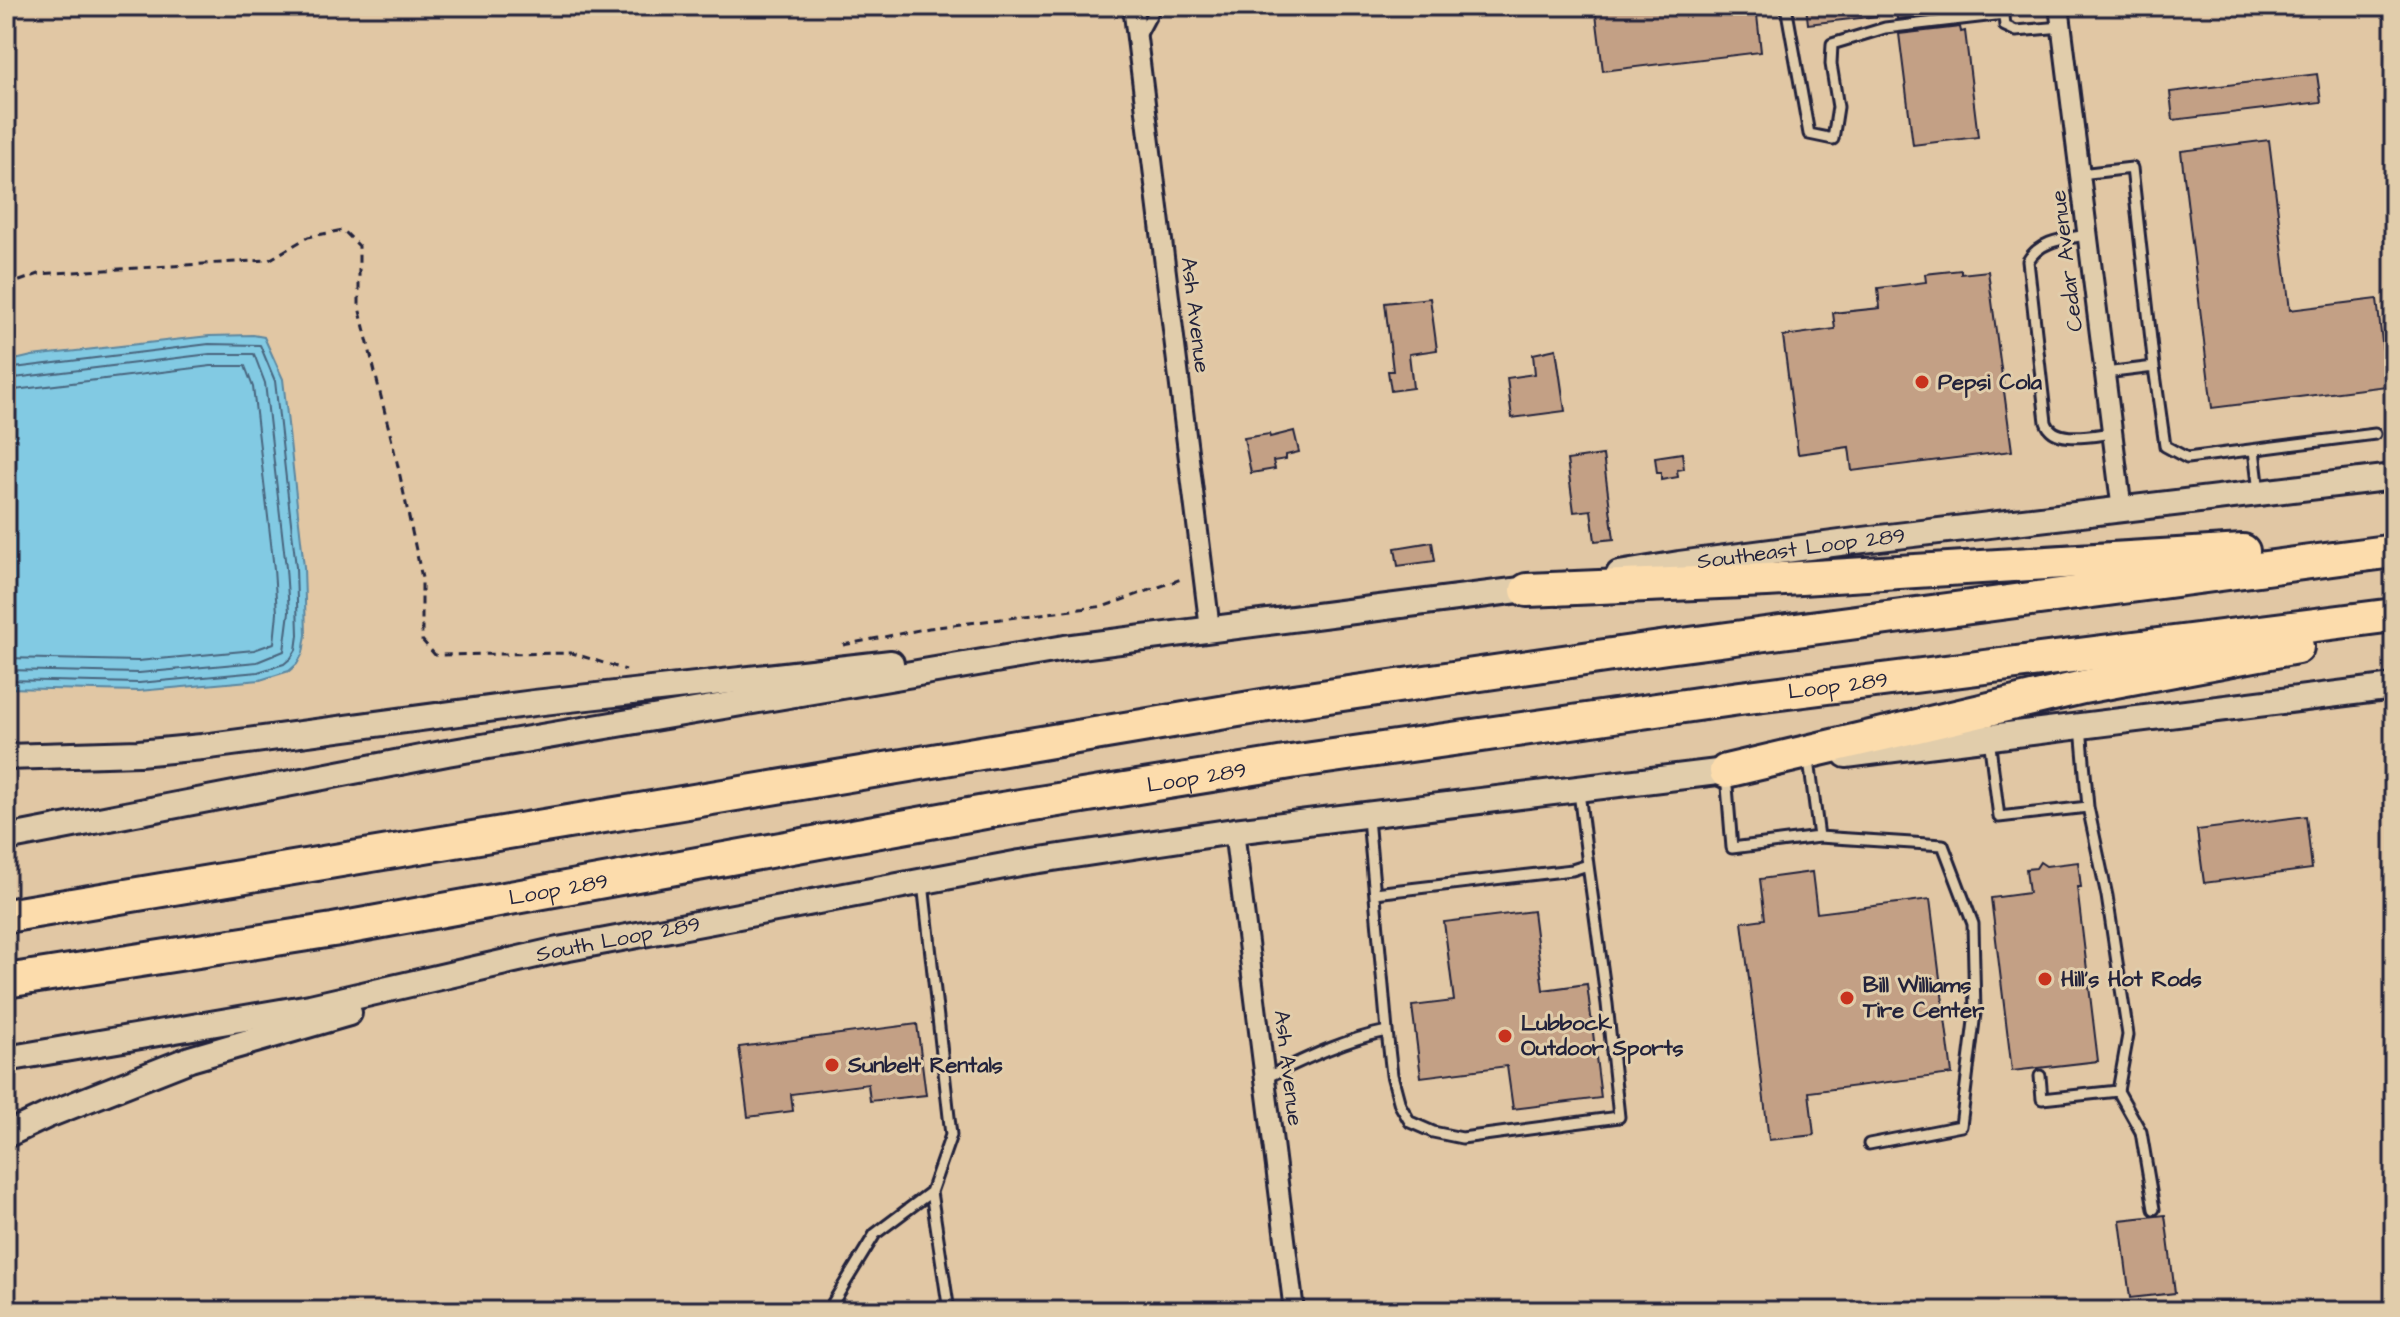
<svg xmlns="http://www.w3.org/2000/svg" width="2400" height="1317" font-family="'Architects Daughter',sans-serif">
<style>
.water{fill:#82cae3;stroke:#5c87a0;stroke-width:2}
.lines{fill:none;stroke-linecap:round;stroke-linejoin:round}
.shore{stroke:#48657e;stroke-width:2}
.building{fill:#c3a085;stroke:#22223b;stroke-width:2}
.lane-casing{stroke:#22223b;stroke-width:15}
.street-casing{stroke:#22223b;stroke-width:24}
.secondary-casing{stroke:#22223b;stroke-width:30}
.highway-casing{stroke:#22223b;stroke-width:38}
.path{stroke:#22223b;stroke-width:3;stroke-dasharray:8 6;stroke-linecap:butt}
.lane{stroke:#e1cdab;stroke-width:9}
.street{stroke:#e1cdab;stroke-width:18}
.secondary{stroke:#e1cdab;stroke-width:24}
.highway{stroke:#fcdcac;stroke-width:32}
.poi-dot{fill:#c8321e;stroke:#e1cdab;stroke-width:3}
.labels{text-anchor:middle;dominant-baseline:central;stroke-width:6;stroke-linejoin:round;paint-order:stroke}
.street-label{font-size:22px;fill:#22223b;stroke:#e1cdab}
.poi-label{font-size:22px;font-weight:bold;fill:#22223b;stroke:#e1cdab;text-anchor:start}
</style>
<rect width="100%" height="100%" fill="#e1c7a4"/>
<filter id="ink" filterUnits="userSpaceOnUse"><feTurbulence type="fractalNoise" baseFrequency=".0125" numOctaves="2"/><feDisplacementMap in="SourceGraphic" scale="16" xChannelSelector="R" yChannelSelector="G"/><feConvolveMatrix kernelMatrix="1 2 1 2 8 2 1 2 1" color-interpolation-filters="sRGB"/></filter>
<g filter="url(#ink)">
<path class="water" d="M253,335l11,2 19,42 21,188 2,68 -3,18 -6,11 -8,7 -29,9 -121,11 -133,-3v-326l26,-6 177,-20z"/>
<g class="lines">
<path class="shore" d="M6,369l203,-25 51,1 15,36 21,186 2,68 -2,15 -5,8 -7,6 -26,8 -119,11 -133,-3
M6,379l204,-25h44l11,29 21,185 3,44 -5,39 -27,11 -118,11 -133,-3
M6,391l205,-25h34l8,21 21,182 3,44 -3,30 -20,7 -116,11 -132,-3"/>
</g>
<path class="building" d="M1595,6h161l5,46 -158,19z
M1806,6h70l1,10 -69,8z
M1895,6h63v6l-61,7z
M1960,27l1,5 4,-1 13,106 -65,8 -14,-111z
M2317,74l4,28 -148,18 -3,-28z
M2269,140l21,170 87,-11 10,87 -175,22 -31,-257z
M1961,270v4l27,-3 24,180 -160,20 -3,-24 -51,7 -15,-118 52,-7 -2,-16 47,-5 -2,-20 48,-6 -1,-8z
M1430,298l7,52 -28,4 4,34 -22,3 -3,-20h5l-8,-68z
M1556,349l9,62 -53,7 -5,-40 28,-4 -2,-20z
M1294,431l5,21 -13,3v4l-13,2 2,8 -24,4 -7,-35 25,-4 1,3z
M1682,453l2,16 -7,1 1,7 -17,3v-7h-4l-2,-16z
M1603,455l11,84 -19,2 -4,-31 -17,2 -7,-52z
M1432,542l3,19 -37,5 -3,-18z
M2306,816l6,53 -108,14 -7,-53z
M2040,862l6,4 32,-4 3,25h-4l21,174 -86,10 -21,-173 38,-5 -3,-24 10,-1z
M1812,872l5,41 113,-14 22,175 -143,18 5,43 -45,5 -27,-218 23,-3 -5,-40z
M1533,911l10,79 44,-6 14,114 -88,11 -6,-43 -86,11 -9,-71 42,-5 -10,-79z
M917,1024l9,71 -56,6 -2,-17 -77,10 2,17 -45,6 -9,-70z
M2165,1215l10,78 -45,5 -10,-78z"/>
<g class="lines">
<defs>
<path id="lane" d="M1786,6l23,128 24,5 5,-32 -7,-43 1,-20 53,-16 119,-14
M2003,6l2,20 11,5 46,-4
M1139,38l17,-32
M2080,174l52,-6 22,199 -49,6
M2087,235c-22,4 -46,4 -59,26l18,161c7,23 48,13 66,11
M2154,367l11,79 22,12 188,-24
M2254,450l5,42
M1989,738l10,79 89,-10 -7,-80
M1726,774l6,74 87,-11 -10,-77
M2088,807l19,89 21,139 -10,56 23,41 13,77
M1819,837l124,8 30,79 2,89 -14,113 -92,18
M923,883l28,252 -20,57 18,119
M1375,893l197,-23 16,-5 -9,-73
M1387,1031l5,44 8,30 10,17 23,10 29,6 157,-21 -12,-113 -19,-139
M2040,1076l2,23 76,-8
M1265,1078c40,-19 78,-38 122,-47l-19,-213
M831,1311v-5l44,-72 56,-42"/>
<path id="street" d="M1133,6l77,623
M2059,6l63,505
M1234,831l60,480"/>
<g id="secondary">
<path id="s1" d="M1619,574l60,-10 184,-24 531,-63"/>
<path d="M1846,755l548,-68"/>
<path d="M6,757l133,-4 63,-6 332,-44 357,-40"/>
<path d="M6,838l441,-85 618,-105 478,-61"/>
<path id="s2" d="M6,1059l304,-52 248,-57 462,-87 214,-32 508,-62"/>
<path d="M6,1135l42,-20 142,-56 159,-46"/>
</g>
<g id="highway">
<path d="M1527,590l240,-10 476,-29"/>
<path d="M1726,771l357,-84 214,-40"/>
<path d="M6,916l1274,-213 387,-56 727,-96"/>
<path id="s3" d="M6,981l327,-51 663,-120 295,-48 449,-64 654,-83"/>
</g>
</defs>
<use href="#lane" class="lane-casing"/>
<use href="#street" class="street-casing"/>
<use href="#secondary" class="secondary-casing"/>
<use href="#highway" class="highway-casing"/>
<path class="path" d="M6,286l33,-12 230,-14 39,-23 35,-7 16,16v61l38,155 25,116v62l13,15 137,-2 54,17
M843,645l86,-17 176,-22 79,-28"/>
<use href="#lane" class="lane"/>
<use href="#street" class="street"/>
<use href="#secondary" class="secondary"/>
<use href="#highway" class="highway"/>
</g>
</g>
<g class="poi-dot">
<circle cx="1922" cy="382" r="8"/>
<circle cx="2045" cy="979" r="8"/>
<circle cx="1847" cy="998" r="8"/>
<circle cx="1505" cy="1036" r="8"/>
<circle cx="832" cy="1065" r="8"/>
</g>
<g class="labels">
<g class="street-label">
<text transform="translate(2067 261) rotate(-97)">Cedar Avenue</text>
<text transform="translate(1195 315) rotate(83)">Ash Avenue</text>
<text stroke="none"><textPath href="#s1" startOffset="184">Southeast Loop 289</textPath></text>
<text stroke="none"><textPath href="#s3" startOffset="1856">Loop 289</textPath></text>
<text stroke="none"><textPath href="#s3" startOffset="1208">Loop 289</textPath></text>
<text stroke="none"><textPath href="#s3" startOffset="560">Loop 289</textPath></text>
<text stroke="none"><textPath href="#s2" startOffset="624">South Loop 289</textPath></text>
<text transform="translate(1288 1068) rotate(83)">Ash Avenue</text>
</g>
<g class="poi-label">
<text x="1938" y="382">Pepsi Cola</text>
<text x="2061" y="979">Hill's Hot Rods</text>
<text x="1863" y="985">Bill Williams<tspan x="1863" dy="25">Tire Center</tspan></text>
<text x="1521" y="1023">Lubbock<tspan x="1521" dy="25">Outdoor Sports</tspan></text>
<text x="848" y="1065">Sunbelt Rentals</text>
</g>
</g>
<rect width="2400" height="1317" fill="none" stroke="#e1cdab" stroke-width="32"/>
<rect x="16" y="16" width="2368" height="1285" fill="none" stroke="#22223b" stroke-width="3" filter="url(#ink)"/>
</svg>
